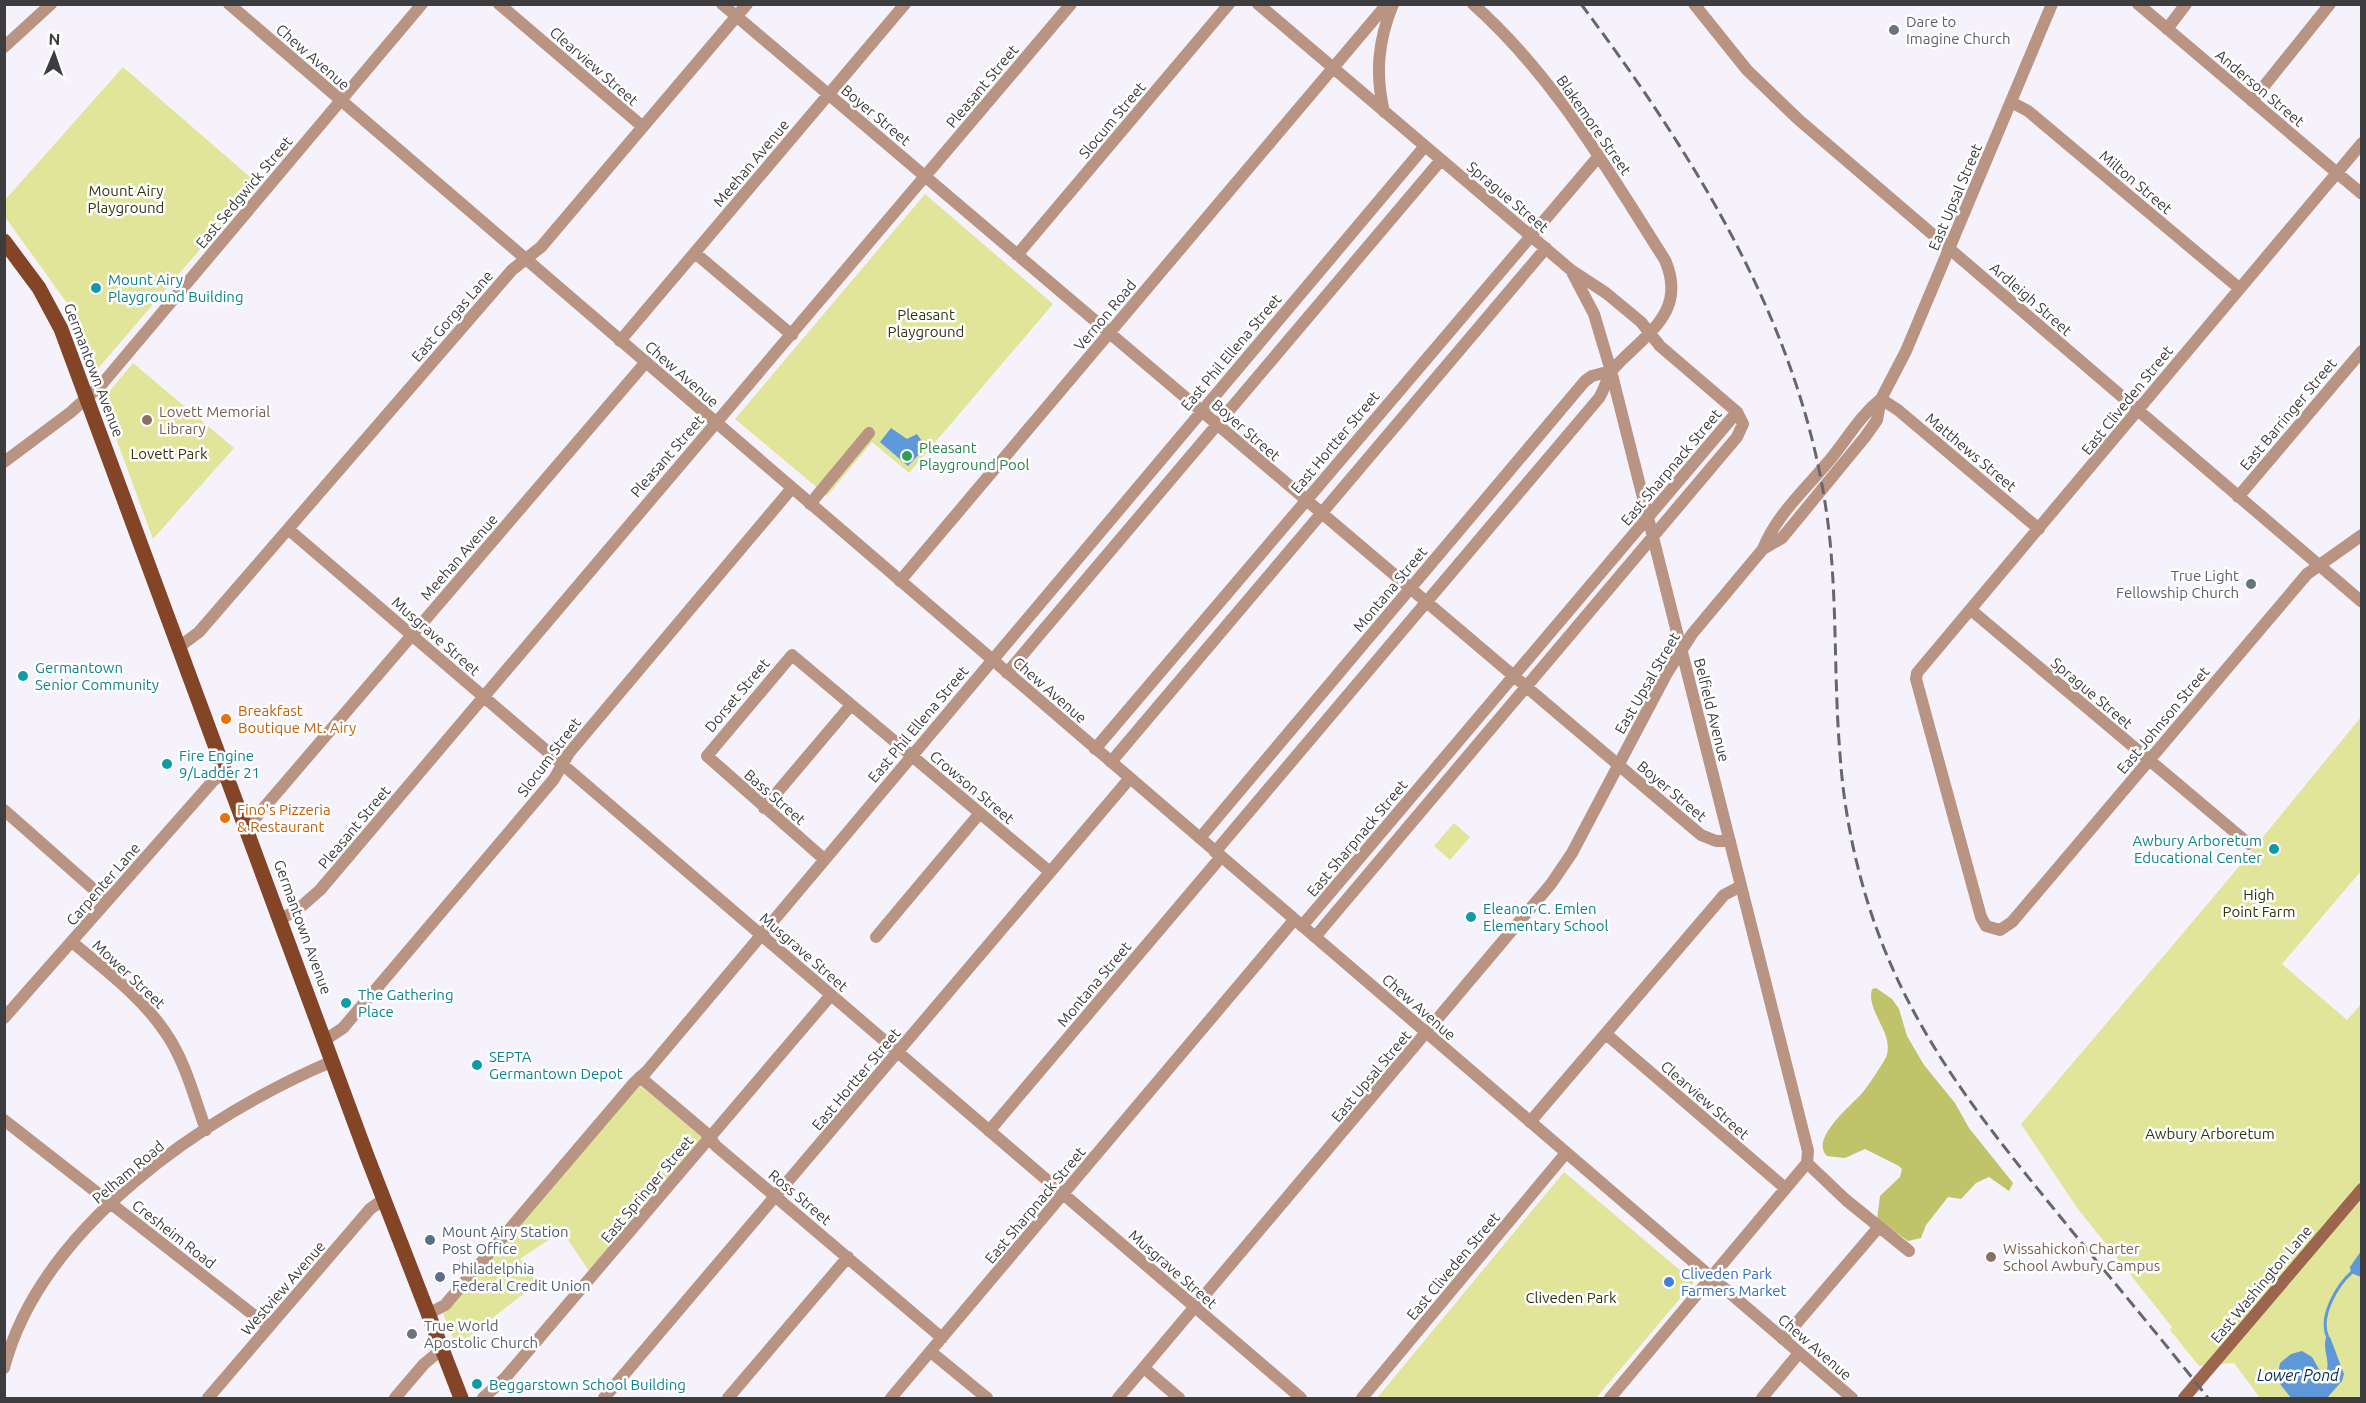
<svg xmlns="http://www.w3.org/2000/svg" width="2366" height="1403" font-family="Ubuntu,sans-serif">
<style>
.green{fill:#e1e599}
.forest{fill:#c0c369}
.water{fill:#5f98d9}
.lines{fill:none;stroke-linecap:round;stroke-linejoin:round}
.stream{stroke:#5f98d9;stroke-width:3}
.minor{stroke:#ba9483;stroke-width:12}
.tertiary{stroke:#ba9483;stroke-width:12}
.secondary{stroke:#9b664d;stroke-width:12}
.primary{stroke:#834525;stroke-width:15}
.rail{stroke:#67666a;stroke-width:3;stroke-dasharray:12 6;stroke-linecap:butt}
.worship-dot{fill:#6b7280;stroke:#fff;stroke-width:2}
.culture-dot{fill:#0f9aa8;stroke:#fff;stroke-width:2}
.education-dot{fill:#8d6e63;stroke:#fff;stroke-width:2}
.leisure-dot{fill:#2e9e5b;stroke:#fff;stroke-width:2}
.food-dot{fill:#e8710a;stroke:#fff;stroke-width:2}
.service-dot{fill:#5c6f8a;stroke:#fff;stroke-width:2}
.shop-dot{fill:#3f7fe0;stroke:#fff;stroke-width:2}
.labels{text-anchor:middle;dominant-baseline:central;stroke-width:5;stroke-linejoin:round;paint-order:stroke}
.worship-label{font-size:15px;fill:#5b616d;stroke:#fff;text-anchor:start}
.street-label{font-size:15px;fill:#3d3c3f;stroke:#fff}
.park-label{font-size:15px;fill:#33340d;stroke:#fff}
.culture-label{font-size:15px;fill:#0d838f;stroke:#fff;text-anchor:start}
.education-label{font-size:15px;fill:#785e54;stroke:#fff;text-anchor:start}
.leisure-label{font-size:15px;fill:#27864d;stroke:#fff;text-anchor:start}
.food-label{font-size:15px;fill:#c56008;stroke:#fff;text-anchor:start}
.service-label{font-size:15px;fill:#4e5e75;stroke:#fff;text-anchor:start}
.shop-label{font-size:15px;fill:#366cbe;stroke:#fff;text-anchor:start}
.water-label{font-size:16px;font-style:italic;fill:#032e57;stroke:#fff}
</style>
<rect width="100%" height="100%" fill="#f5f2fb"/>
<path class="green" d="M123,67l134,116 -162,189 -28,-69 -62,-86v-17z
M925,194l128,110 -144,169 -37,-31 -45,54 -92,-77z
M133,363l101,85 -81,91 -51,-139z
M2361,717v154l-79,93 65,56 14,-16v394h-101l-26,-35 -35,3 -29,-36 2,-3 -94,-118 -57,-85 201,-237z
M1454,823l16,14 -20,23 -16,-14z
M638,1086l4,1 60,50 -113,134 -27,-40 -42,28 17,24 -81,64 -13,-34z
M1564,1172l130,110 -98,116h-219z"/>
<path class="forest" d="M1876,988l16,11 7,10 8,27 17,29 31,38 14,25 44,55 -4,8 -20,-14 -13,6 -15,16 -13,-2 -22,28 -5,13 -13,3 -31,-22 3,-23 20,-19 2,-8 -3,-3 -34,-17 -20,9 -18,-2c-18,-17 25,-51 36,-64 7,-9 15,-21 21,-31 15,-24 -19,-49 -12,-72z"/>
<path class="water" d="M891,428l16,11 10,-5 9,13 -18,19 -28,-24z
M2361,1251v26l-10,-4 -1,-6z
M2330,1337l14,37 -2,7 -15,17h-36l-14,-18 3,-17 11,-9 11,-3 10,6 8,14h6c5,-8 -4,-22 0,-33z"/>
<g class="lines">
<path class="stream" d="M2328,1338c-10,-21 9,-53 25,-67"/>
<path class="minor" d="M499,4l144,123
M722,4l979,831 15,6h14
M1258,4l313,266 35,23 35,29 19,24 77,66 6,12 -6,13 -422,500
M1694,4l53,66 52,50 563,482
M2138,4l224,190
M2167,29l19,-25
M4,47l47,-43
M2252,101l78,-97
M2011,102l17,9 211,177
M1384,112c-9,-39 -6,-71 9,-108
M2362,143l-445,530 -1,6 65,238 5,9 14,4 12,-8 295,-348 55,-39
M695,253l97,82
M1017,255l212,-251
M1573,274l21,40 17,57 197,780 -1,12
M620,341l285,-337
M1881,399l17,11 141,119
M4,462l67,-50 31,-28 320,-380
M2238,497l124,-146
M810,504l59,-71
M288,529l1013,869
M900,581l487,-577
M1971,610l278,234
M179,647l20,-15 313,-362 29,-23 206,-243
M1007,673l434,-513
M1095,749l504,-593
M1111,762l435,-514
M764,808l87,-103
M4,810l103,91
M245,824l11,-7 390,-455
M1200,838l385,-457 7,-5 19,-5
M1215,852l384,-454c6,-9 8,-22 15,-30 31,-34 74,-55 51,-108 -58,-91 -111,-184 -192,-256
M824,859l-117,-103 85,-101 258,217
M280,919l16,-8 24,-21 751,-886
M1302,926l435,-514
M876,937l104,-124
M72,942c32,27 69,54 93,90 20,28 29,65 41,98
M4,1018l209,-237 13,-10
M1606,1034l179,154
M325,1040l18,-12 211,-249 15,-26 223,-265
M640,1077l65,55 11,14 226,192
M4,1120l265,207
M1530,1122l194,-227 17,-9
M989,1131l232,-274
M1807,1163l39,37 63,51
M428,1314l17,-9 189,-222 13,-12 778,-925
M1783,1339l95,-111
M931,1352l56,46
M4,1368c37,-141 201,-253 329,-307
M1144,1368l35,30
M208,1398l162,-189 14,-10
M395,1398l29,-34 18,-15
M483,1398l22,-20 326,-383
M604,1398l526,-620
M728,1398l120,-141
M891,1398l403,-478
M1362,1398l204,-245
M1610,1398l197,-235
M1762,1398l37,-45"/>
<path class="tertiary" d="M229,4l1623,1394
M1763,549c14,-36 46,-63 70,-93 16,-20 28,-41 48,-57
M1118,1398l433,-514 21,-31 95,-180 25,-39 71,-85 19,-11 83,-101 12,-17 4,-21 25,-48 146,-347"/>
<path class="secondary" d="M2184,1398l178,-209"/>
<path class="primary" d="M4,241l35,47 22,41 306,827 94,242"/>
<path class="rail" d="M1581,4c119,159 229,336 249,537 7,71 4,142 10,213 4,62 18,126 40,184 40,105 104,185 174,271 51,63 104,125 154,189"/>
</g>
<g class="worship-dot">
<circle cx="1894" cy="30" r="6"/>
<circle cx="2251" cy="584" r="6"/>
<circle cx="412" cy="1334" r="6"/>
</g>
<g class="culture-dot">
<circle cx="96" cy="288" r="6"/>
<circle cx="23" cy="676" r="6"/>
<circle cx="167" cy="764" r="6"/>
<circle cx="2274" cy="849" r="6"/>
<circle cx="1471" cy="917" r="6"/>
<circle cx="346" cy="1003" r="6"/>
<circle cx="477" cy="1065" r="6"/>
<circle cx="477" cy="1384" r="6"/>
</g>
<g class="education-dot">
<circle cx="147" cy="420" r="6"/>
<circle cx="1991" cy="1257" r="6"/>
</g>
<circle class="leisure-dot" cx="907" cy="456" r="6"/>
<g class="food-dot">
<circle cx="226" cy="719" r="6"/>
<circle cx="225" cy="818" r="6"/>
</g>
<g class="service-dot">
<circle cx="430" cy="1240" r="6"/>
<circle cx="440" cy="1277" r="6"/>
</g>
<circle class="shop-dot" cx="1669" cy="1282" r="6"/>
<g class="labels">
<g class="worship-label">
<text x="1906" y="21">Dare to<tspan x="1906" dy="17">Imagine Church</tspan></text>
<text x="2239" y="575" text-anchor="end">True Light<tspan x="2239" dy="17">Fellowship Church</tspan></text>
<text x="424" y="1325">True World<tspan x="424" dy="17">Apostolic Church</tspan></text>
</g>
<g class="street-label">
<text transform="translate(313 57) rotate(41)">Chew Avenue</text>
<text transform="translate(594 66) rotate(41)">Clearview Street</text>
<text transform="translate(982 86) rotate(-50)">Pleasant Street</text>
<text transform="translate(2260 88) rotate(40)">Anderson Street</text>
<text transform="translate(876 115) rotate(40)">Boyer Street</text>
<text transform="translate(1112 120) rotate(-50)">Slocum Street</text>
<text transform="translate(1594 125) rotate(55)">Blakemore Street</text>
<text transform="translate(751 163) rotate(-50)">Meehan Avenue</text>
<text transform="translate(2136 182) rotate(40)">Milton Street</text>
<text transform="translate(244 192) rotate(-50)">East Sedgwick Street</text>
<text transform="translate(1508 197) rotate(40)">Sprague Street</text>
<text transform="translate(1955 197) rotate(-67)">East Upsal Street</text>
<text transform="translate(2031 299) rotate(41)">Ardleigh Street</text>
<text transform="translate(1105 315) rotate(-50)">Vernon Road</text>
<text transform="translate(452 316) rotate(-49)">East Gorgas Lane</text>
<text transform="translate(1231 352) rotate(-50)">East Phil Ellena Street</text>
<text transform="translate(94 370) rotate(69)">Germantown Avenue</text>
<text transform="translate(682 374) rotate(41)">Chew Avenue</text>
<text transform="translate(2127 400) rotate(-51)">East Cliveden Street</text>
<text transform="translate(2288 414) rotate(-50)">East Barringer Street</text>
<text transform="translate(1246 430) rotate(41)">Boyer Street</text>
<text transform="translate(1335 442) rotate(-50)">East Hortter Street</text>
<text transform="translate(1971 452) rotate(40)">Matthews Street</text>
<text transform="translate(667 456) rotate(-49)">Pleasant Street</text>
<text transform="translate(1671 467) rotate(-50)">East Sharpnack Street</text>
<text transform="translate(459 557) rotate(-49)">Meehan Avenue</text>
<text transform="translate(1390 589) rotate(-50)">Montana Street</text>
<text transform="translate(436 636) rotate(41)">Musgrave Street</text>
<text transform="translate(1647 683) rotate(-60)">East Upsal Street</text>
<text transform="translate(1050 690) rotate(41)">Chew Avenue</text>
<text transform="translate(2092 693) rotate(40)">Sprague Street</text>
<text transform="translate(737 695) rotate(-50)">Dorset Street</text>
<text transform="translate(1712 710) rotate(76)">Belfield Avenue</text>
<text transform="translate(2163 720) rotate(-50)">East Johnson Street</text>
<text transform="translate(918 724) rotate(-50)">East Phil Ellena Street</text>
<text transform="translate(549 757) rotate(-53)">Slocum Street</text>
<text transform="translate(972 787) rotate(40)">Crowson Street</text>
<text transform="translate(1672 791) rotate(40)">Boyer Street</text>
<text transform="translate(775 797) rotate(41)">Bass Street</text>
<text transform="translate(354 827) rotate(-50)">Pleasant Street</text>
<text transform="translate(1357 838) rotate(-50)">East Sharpnack Street</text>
<text transform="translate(103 884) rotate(-49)">Carpenter Lane</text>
<text transform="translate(303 927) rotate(70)">Germantown Avenue</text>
<text transform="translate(804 952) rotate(41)">Musgrave Street</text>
<text transform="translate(129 974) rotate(43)">Mower Street</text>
<text transform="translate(1094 984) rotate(-50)">Montana Street</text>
<text transform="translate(1419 1007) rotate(41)">Chew Avenue</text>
<text transform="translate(1371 1076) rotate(-50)">East Upsal Street</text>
<text transform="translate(856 1079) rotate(-50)">East Hortter Street</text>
<text transform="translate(1705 1100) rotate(41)">Clearview Street</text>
<text transform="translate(128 1172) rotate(-40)">Pelham Road</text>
<text transform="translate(647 1189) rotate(-50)">East Springer Street</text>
<text transform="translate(800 1197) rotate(40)">Ross Street</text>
<text transform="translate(1035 1205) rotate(-50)">East Sharpnack Street</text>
<text transform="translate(174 1234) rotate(38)">Cresheim Road</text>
<text transform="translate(1453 1266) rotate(-50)">East Cliveden Street</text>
<text transform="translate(1173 1269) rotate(41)">Musgrave Street</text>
<text transform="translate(2261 1284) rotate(-50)">East Washington Lane</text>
<text transform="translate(283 1288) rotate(-49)">Westview Avenue</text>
<text transform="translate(1815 1347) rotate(41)">Chew Avenue</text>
</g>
<g class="park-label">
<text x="126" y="190">Mount Airy<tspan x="126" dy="17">Playground</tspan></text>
<text x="926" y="314">Pleasant<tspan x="926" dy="17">Playground</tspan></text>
<text x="169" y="453">Lovett Park</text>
<text x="2259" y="894">High<tspan x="2259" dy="17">Point Farm</tspan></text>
<text x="2210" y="1133">Awbury Arboretum</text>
<text x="1571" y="1297">Cliveden Park</text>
</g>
<g class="culture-label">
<text x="108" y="279">Mount Airy<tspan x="108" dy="17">Playground Building</tspan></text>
<text x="35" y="667">Germantown<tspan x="35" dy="17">Senior Community</tspan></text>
<text x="179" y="755">Fire Engine<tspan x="179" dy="17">9/Ladder 21</tspan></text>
<text x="2262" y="840" text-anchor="end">Awbury Arboretum<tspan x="2262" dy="17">Educational Center</tspan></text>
<text x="1483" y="908">Eleanor C. Emlen<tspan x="1483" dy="17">Elementary School</tspan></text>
<text x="358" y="994">The Gathering<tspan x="358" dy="17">Place</tspan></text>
<text x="489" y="1056">SEPTA<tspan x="489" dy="17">Germantown Depot</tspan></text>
<text x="489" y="1384">Beggarstown School Building</text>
</g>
<g class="education-label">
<text x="159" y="411">Lovett Memorial<tspan x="159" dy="17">Library</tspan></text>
<text x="2003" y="1248">Wissahickon Charter<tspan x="2003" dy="17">School Awbury Campus</tspan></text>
</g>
<g class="leisure-label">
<text x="919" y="447">Pleasant<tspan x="919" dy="17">Playground Pool</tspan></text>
</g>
<g class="food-label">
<text x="238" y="710">Breakfast<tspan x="238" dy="17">Boutique Mt. Airy</tspan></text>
<text x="237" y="809">Fino's Pizzeria<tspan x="237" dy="17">&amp; Restaurant</tspan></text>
</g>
<g class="service-label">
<text x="442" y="1231">Mount Airy Station<tspan x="442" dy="17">Post Office</tspan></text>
<text x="452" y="1268">Philadelphia<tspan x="452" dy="17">Federal Credit Union</tspan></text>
</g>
<g class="shop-label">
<text x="1681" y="1273">Cliveden Park<tspan x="1681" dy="17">Farmers Market</tspan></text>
</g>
<g class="water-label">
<text x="2298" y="1375">Lower Pond</text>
</g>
</g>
<rect width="2366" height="1403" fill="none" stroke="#3d3c3f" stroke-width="12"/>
<g transform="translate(54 54) rotate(2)" stroke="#ffffff" stroke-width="4.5" paint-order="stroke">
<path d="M0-4.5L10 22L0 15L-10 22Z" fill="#3d3c3f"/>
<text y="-9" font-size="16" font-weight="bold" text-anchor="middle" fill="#3d3c3f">N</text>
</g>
</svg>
